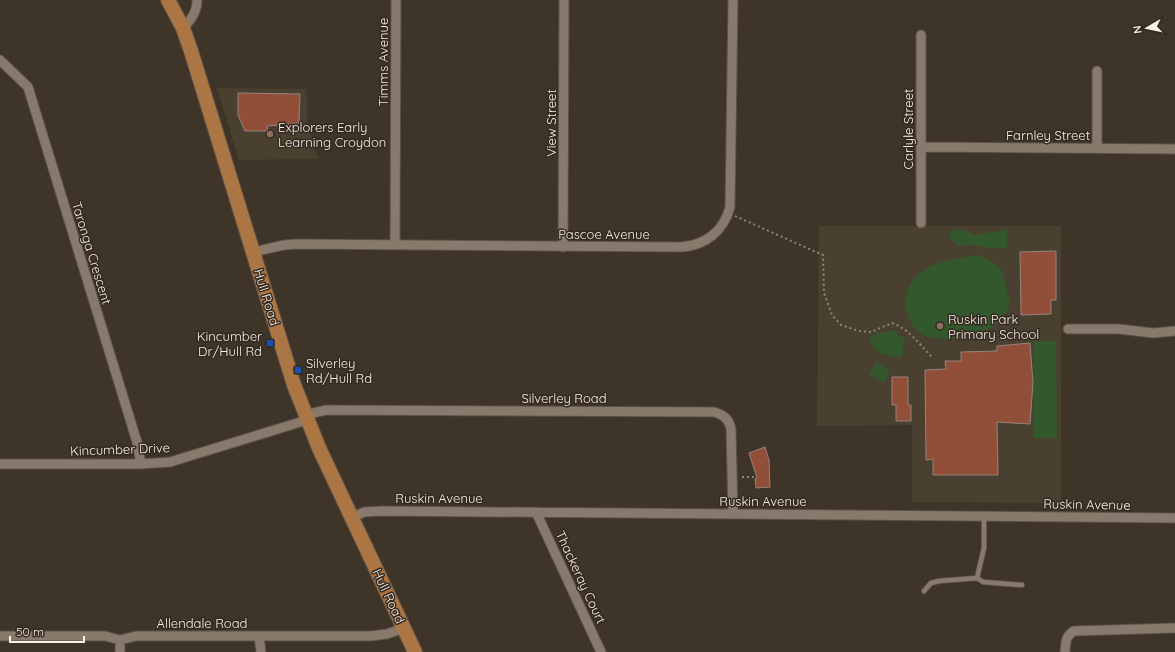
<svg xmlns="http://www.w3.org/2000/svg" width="1175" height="652" font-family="Quicksand,sans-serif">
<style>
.education{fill:#4a4030}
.green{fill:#33582d}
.building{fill:#914f3a;stroke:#96847e}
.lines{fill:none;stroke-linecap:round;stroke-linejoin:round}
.lane-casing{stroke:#5c5249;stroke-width:6}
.street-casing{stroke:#5c5249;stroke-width:11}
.primary-casing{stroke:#5c5249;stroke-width:16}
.path{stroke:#8e847a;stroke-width:2;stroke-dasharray:2 3;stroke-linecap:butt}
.lane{stroke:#877a6d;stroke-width:4.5}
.street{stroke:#877a6d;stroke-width:9}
.primary{stroke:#ac7644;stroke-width:14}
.education-dot{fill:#8d6e63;stroke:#34291f;stroke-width:1.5}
.transit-dot{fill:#1a4fb4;stroke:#34291f;stroke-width:1.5}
.labels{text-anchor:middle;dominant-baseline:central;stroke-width:3;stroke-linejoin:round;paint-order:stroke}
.street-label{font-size:13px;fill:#f8f0e9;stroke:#34291f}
.poi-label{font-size:13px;fill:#f8f0e9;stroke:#34291f;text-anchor:start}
</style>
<rect width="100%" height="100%" fill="#3f3428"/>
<path class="education" d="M217,88l90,1v35l11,35 -79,1z
M819,226h242v277l-149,-1v-77l-95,1z"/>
<path class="green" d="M950,230l17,1 6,4 34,-5v18h-16l-17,-3 -15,1 -9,-7z
M978,255c17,7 26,12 28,32 1,5 4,12 3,18 -4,18 -28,30 -44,33 -8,2 -32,1 -40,-2 -8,-3 -14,-12 -17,-20 -4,-10 -3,-20 1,-29 2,-3 3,-6 5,-8 11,-16 46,-22 64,-24z
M892,330l5,1v5l8,1 -3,20c-17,-1 -22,-1 -33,-16 6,-13 13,-6 23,-11z
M1033,341h23l1,97h-23z
M876,362l14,8 -6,13 -15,-8z"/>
<path class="building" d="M238,93l62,1 -1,29 -32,3 1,5h-23l-7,-16z
M1056,251v49h-5v14l-30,1 -1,-63z
M1030,343l3,40 -3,41 -33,-2 1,53h-65v-16l-7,1 -1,-90 21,-1 -1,-8h16v-9l36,-1v-5z
M892,377h16v28h3v16h-15v-16h-4z
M765,447l4,13 1,27 -14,1 -1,-9 2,-1 -8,-25z"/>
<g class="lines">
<defs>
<path id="lane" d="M977,578l7,-30v-32
M924,591l7,-8 8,-2 38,-3 6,4 39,3"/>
<path id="street" d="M183,28c8,-8 14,-16 14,-28
M921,35v188
M0,60l28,27 109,355 4,22
M1097,71v77
M922,147l253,2
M395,245l1,-245
M563,247l1,-247
M253,252l31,-7 12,-1 384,3c25,-1 44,-16 50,-40l3,-207
M1068,329h51l34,4 22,-2
M305,415l21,-5 388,2c10,3 15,7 17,17l2,85
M0,464h141l29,-2 137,-42
M536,512l65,140
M352,518l12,-6 18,-1 793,7
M0,636h105l15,4 16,-4h235l16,-2 17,-6
M259,636l2,16
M120,640v12
M1065,652c1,-9 0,-16 9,-21l101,-3"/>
<path id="primary" d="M168,0l15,28 8,23 103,334 25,63 96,204"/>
</defs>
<use href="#lane" class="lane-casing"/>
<use href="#street" class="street-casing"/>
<use href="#primary" class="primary-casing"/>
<path class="path" d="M735,216l88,39 1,38 8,22 9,10 18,6 12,1 21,-9c17,6 28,22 41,35
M742,477h14"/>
<use href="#lane" class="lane"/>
<use href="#street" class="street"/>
<use href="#primary" class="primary"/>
</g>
<g class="education-dot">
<circle cx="270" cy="134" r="4"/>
<circle cx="940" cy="326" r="4"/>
</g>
<g class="transit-dot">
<rect x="266" y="339" width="8" height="8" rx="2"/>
<rect x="294" y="366" width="8" height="8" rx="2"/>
</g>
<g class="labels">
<g class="street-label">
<text transform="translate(383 62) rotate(-90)">Timms Avenue</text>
<text transform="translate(551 123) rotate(-90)">View Street</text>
<text transform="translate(908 129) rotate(-90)">Carlyle Street</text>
<text x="1048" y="135">Farnley Street</text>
<text x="604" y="234">Pascoe Avenue</text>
<text transform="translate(92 253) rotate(73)">Taronga Crescent</text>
<text transform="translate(267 297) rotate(73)">Hull Road</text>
<text x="564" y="398">Silverley Road</text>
<text transform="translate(120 449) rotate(-2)">Kincumber Drive</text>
<text x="439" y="498">Ruskin Avenue</text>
<text x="763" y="501">Ruskin Avenue</text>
<text transform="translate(1087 504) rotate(1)">Ruskin Avenue</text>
<text transform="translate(581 577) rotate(65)">Thackeray Court</text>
<text transform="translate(389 596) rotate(65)">Hull Road</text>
<text x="202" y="623">Allendale Road</text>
</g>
<g class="poi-label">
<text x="278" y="127">Explorers Early<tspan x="278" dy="15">Learning Croydon</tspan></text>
<text x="948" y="319">Ruskin Park<tspan x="948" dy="15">Primary School</tspan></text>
<text x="262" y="336" text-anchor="end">Kincumber<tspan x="262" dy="15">Dr/Hull Rd</tspan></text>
<text x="306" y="363">Silverley<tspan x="306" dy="15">Rd/Hull Rd</tspan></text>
</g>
</g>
<g transform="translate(1147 28) rotate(261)" stroke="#34291f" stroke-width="3" paint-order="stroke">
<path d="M0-3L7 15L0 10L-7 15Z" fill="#f8f0e9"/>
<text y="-6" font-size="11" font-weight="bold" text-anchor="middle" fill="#f8f0e9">N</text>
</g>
<path d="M10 636v6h74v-6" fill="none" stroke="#f8f0e9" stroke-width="2"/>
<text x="16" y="636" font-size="12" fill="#f8f0e9" stroke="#34291f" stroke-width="3" paint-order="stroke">50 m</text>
</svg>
